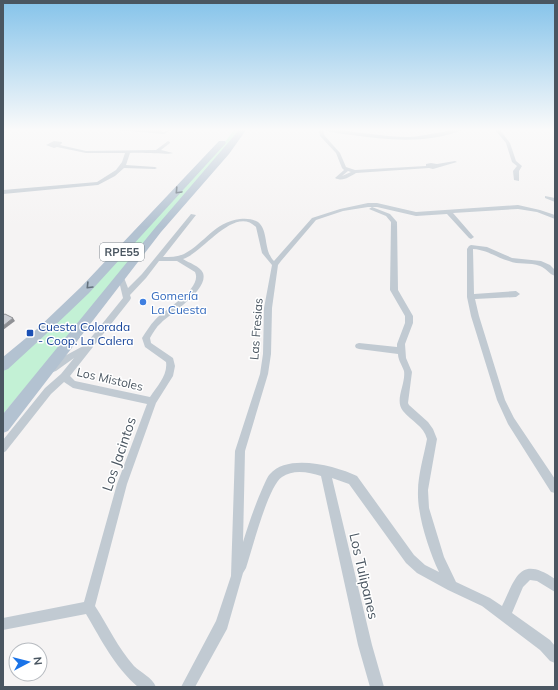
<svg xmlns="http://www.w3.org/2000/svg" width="558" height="690" font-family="Mulish,sans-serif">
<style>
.green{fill:#c3f1d5}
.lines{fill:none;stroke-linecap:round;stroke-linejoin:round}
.minor{fill:#c1cad2;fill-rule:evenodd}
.primary{fill:#b3c2d1;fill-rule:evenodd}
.shaded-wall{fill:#909195}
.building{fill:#cdcfd5;stroke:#909195}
.oneway{stroke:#64717d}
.shop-dot{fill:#3f7fe0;stroke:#fff;stroke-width:1.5}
.transit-dot{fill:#1a4fb4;stroke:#fff;stroke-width:1.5}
.labels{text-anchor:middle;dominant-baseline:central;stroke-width:3;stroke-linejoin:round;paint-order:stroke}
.shield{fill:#fff;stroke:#808990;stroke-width:1}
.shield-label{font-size:11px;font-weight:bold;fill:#4a5661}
.shop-label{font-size:12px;fill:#366cbe;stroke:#fff;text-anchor:start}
.transit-label{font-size:12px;fill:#164399;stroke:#fff;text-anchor:start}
.street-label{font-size:12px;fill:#4a5661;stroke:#fff}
.near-street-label{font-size:14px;fill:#4a5661;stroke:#fff}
</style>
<rect width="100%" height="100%" fill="#f5f3f3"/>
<path class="green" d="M234,130h7l-238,284v-44l219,-224z"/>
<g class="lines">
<path class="minor" d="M9,130l-6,4 1,-4z
M118,130h42l3,2 8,-2 -7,4z
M319,130h4l1,5 16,18 6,14 9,3 71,-4v-2l5,-1 6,1 18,-3 2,1 -24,7 -4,-1 -73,5c-7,4 -13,9 -21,5l9,-8 -2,-2 -6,-15 -16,-17zM348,171l3,1 -9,4z
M325,130c28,0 56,7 84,7 18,-1 35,-7 53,-7 -34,14 -75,10 -110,5 -9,-1 -19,-2 -27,-5z
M495,130h5l10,13 6,18 6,5 -3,5v10l-5,-1 -1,-9 4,-5 -5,-4 -6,-19z
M54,141l8,1v1l-2,2 26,6 70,-1 12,-9 2,1v1l-9,7 12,3c-3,2 -35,-1 -43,0l-4,12 29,2 2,1 -2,1 -31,-1 -9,8 -17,9 -95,9v-4l94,-8 19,-12 6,-8 3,-9h-39l-29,-6 -3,1 -8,-3z
M545,196l10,2v4l-10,-4z
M368,203h9l39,9 102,-7 22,5 15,5v4l-18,-7 -19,-3 -65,4 20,23 1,1 -3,2 -2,-1 -22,-24 -31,2 -39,-9h-9l-25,4 -27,9 -35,41 -3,4 -6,43 -1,46 -3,20 -23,77 -2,91c6,-19 12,-37 20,-55 2,-4 4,-10 7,-13 18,-21 66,-8 87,2l57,79 11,10 14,7c-10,-21 -22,-57 -21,-81 0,-16 6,-36 9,-52 -3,-13 -16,-18 -24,-28 -9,-11 3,-27 1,-40 -2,-6 -6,-11 -6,-17l-39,-5 -3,-1 -1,-2 1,-2 3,-1 38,4v-3l8,-21v-7l-15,-26 1,-68 -5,-6 -17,-7 3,-2 18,7 7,8 1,68 15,26v7l-8,21 1,14 6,14 -4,31 1,2 19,17 5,7 4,10 -9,51 1,18 15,49 12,25 34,16 12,8c14,-29 18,-51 53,-27v13l-18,-11 -7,-1 -7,7 -11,26 38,27 5,6v17l-5,-2 -10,-11 -58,-44 -34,-16 -31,-17 -11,-10 -57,-79 -17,-6 40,167 12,42h-14l-12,-42 -37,-169c-12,-4 -28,-7 -39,1 -14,9 -30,73 -36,91l-3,5 -16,56 -32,58h-14l35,-66 15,-45 4,-125 25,-77 3,-20 1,-46 8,-43 -10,-12 -6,-26c-22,-22 -53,26 -73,32 6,4 17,7 20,14 6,17 -32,40 -42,50 -5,4 -8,10 -11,15l1,5 22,15 2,8 -2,10 -17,27 -29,81 -32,122c13,20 23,42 39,60 7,7 18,11 22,21h-18c-24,-21 -36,-46 -52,-73l-83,16v-12l81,-16 33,-118 30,-80 -74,-16 -9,-6 -13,12 -45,57 -3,2v-13l42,-52 16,-14 13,-16 -18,13 -3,1 -3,-1 -1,-2 12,-11 24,-13 38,-47 -5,-21 1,-2h4l5,13 14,-14 49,-60 5,1 -33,42c7,0 14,0 21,-3 21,-11 30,-32 56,-35 6,-1 13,0 18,3 11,9 5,28 16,39l38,-43 28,-9zM159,261h18l18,11c8,17 -30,37 -40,48 -5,5 -9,12 -13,18l3,9 21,15c2,13 -9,24 -16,35l-75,-16 -5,-5 60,-76 1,-2 -1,-3 16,-17z
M471,245l16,2 25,11 29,3 9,4 5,5v6c-6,-2 -9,-8 -15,-10 -10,-4 -22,-1 -31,-5 -14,-4 -21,-11 -36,-12l1,45 42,-3 4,3 -4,3 -41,2 4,17 26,84 9,18 41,61v14l-4,-1 -43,-68 -11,-24 -26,-84 -4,-19v-48l2,-3z"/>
<path class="primary" d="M239,130h7l-17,24 -68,78 -153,199 -5,2v-19l152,-186z
M219,141h6l1,2 -137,150 -44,42 -37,34 -5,2v-14l34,-28 44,-42z"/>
</g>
<path class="shaded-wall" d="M13,318l2,3 -12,9v-4z"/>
<path class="building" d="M5,314l8,4 -10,8v-11z"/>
<defs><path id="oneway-chevron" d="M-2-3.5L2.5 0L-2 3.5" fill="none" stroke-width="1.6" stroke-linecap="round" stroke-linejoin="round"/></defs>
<g class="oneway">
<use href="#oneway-chevron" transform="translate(178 191) rotate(133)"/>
<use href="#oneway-chevron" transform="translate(89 286) rotate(134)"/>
</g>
<linearGradient id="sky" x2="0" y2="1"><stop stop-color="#85c3ea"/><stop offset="0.57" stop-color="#fafafa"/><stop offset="1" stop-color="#fafafa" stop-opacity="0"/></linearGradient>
<rect width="558" height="227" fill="url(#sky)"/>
<circle class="shop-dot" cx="143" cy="302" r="4"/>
<rect class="transit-dot" x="26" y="329" width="8" height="8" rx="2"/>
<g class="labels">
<rect class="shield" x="100" y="243" width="44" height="18" rx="3"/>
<g class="shield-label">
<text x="122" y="252">RPE55</text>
</g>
<g class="shop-label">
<text x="151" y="295">Gomería<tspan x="151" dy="14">La Cuesta</tspan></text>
</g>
<g class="transit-label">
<text x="38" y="326">Cuesta Colorada<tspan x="38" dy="14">- Coop. La Calera</tspan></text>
</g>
<g class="street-label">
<text transform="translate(256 329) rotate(-86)">Las Fresias</text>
<text transform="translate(110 379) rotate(13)">Los Mistoles</text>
</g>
<g class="near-street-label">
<text transform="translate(119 454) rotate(-71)">Los Jacintos</text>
<text transform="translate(364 576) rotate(77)">Los Tulipanes</text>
</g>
</g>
<rect width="558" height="690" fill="none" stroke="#4a5661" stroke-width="8"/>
<g transform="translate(28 662) rotate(83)"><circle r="19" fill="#ffffff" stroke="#b7bbc0"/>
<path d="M0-3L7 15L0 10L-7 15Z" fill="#1a73e8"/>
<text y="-6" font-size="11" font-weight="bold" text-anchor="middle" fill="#4a5661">N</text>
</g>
</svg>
